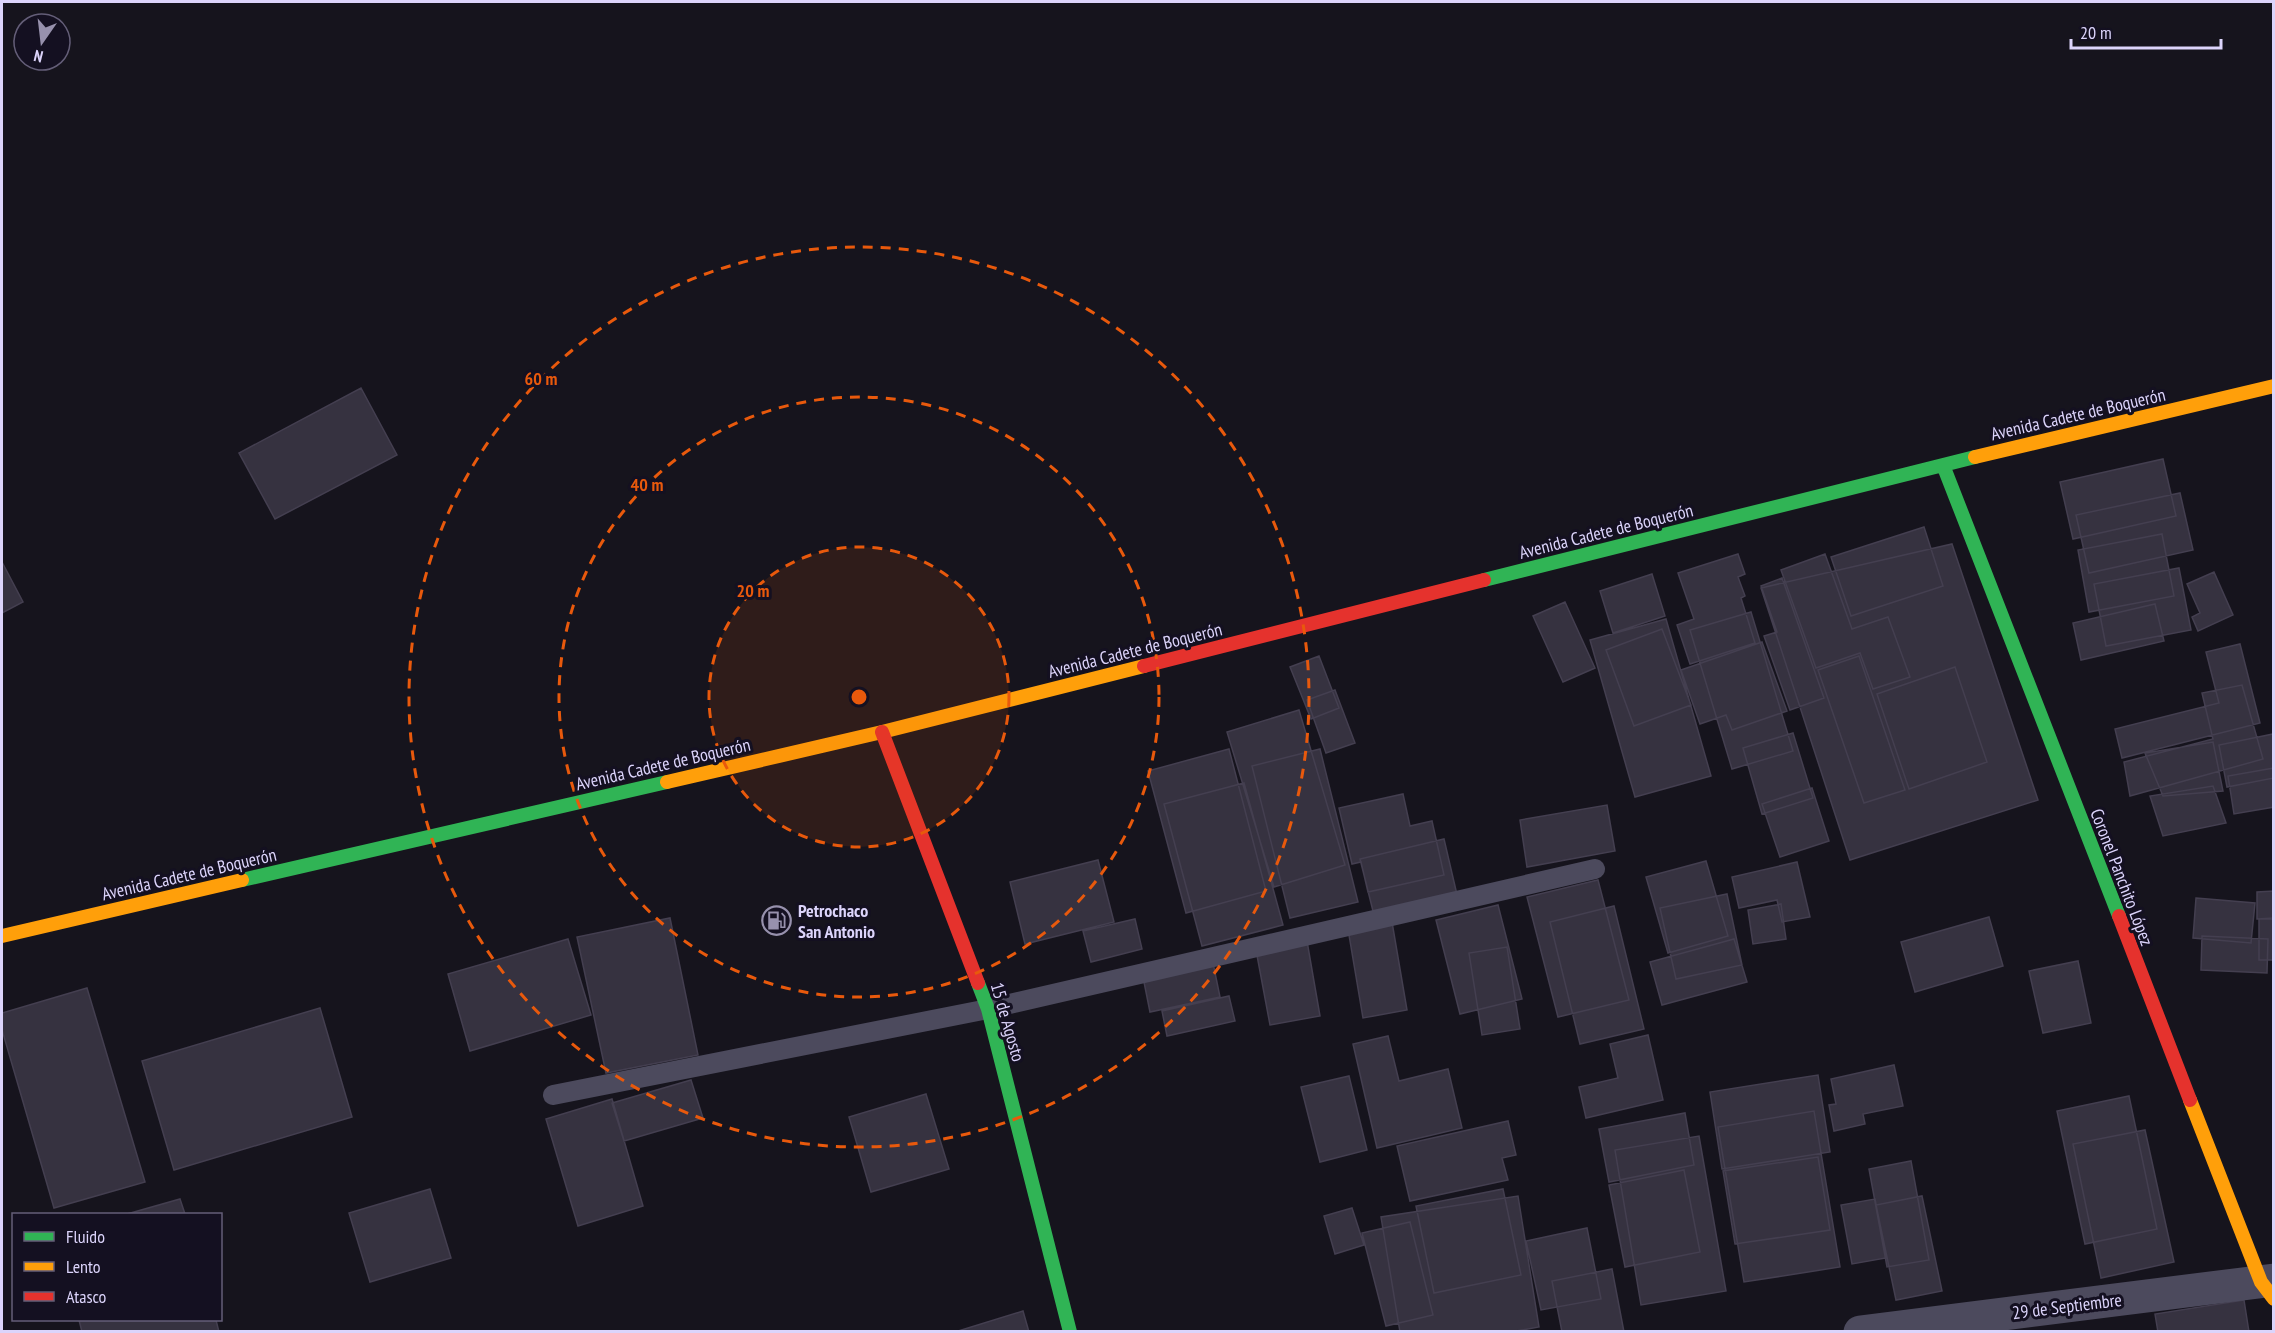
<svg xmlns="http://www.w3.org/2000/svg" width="2275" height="1333" font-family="'PT Sans Narrow',sans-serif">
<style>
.building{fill:#363240;stroke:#443f50;stroke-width:1.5}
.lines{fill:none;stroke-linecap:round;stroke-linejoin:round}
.lane{stroke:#4c4a5d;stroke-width:20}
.street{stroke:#4c4a5d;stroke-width:33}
.fast{stroke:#30b455;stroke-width:14}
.slow{stroke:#ff9f0a;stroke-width:14}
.jam{stroke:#e5322d;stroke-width:14}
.ring{fill:none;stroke:#e8590c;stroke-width:3;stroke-dasharray:10 8}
.labels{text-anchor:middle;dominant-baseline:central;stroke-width:6;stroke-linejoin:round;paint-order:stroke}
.street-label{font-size:18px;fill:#dcd4fb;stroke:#141021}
.poi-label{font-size:18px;font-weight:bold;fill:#dcd4fb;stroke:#141021;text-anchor:start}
.centre{fill:#e8590c;stroke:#141021;stroke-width:3}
.ring-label{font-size:18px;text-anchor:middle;font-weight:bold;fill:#e8590c;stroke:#141021;stroke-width:6;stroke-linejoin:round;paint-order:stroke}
</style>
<rect width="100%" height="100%" fill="#16141d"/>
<path class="building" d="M361,388l36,67 -122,64 -36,-66z
M2163,459l13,57 -103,23 -13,-57z
M2180,493l13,57 -104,23 -13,-58z
M1924,527l19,59 -92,30 -20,-59z
M2162,534l12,62 -85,16 -11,-62z
M1952,544l86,256 -188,60 -89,-272z
M1738,554l7,20 -7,3 7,19 -4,2 14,45 -65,21 -13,-39 17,-6 -16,-46z
M1825,554l27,75 36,-12 22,60 -37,12 -13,-36 -44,15 -35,-98z
M2,562l21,40 -21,11z
M2179,568l12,62 -85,16 -12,-62z
M2214,572l19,43 -35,16 -6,-14 8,-4 -13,-29z
M1652,574l13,42 -52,17 -13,-42z
M1782,578l42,120 -34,12 -26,-74 13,-4 -16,-46z
M1565,602l30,66 -32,14 -30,-66z
M2155,604l9,37 -83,19 -8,-37z
M1751,612l42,139 -61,18 -42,-139z
M1666,619l45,157 -76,21 -45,-157z
M1662,629l29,76 -57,21 -28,-76z
M1762,642l25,69 -55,19 -6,-15 -26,9 -19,-54z
M2240,644l20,79 -138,35 -7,-29 104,-26 -13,-51z
M1319,656l20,52 -28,11 -21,-52z
M1859,656l46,134 -41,13 -46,-133z
M1955,667l32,95 -78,27 -32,-95z
M2242,685l21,74 -133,37 -6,-34 89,-23 -11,-46z
M1335,690l20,53 -29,10 -19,-53z
M1299,710l46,155 -71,22 -47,-155z
M1793,733l20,65 -51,16 -19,-66z
M2273,734l1,44 -47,9 -8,-42z
M2213,742l10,49 -60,5 -18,-43z
M1229,749l37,142 -80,22 -38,-142z
M1320,749l38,153 -68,16 -38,-152z
M2274,768v39l-40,7 -6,-38z
M1244,783l39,142 -81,21 -38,-142z
M2213,786l13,37 -63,13 -13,-40z
M1812,788l17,53 -49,16 -18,-53z
M1403,794l7,32 22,-5 12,54 -76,17 -7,-30 -9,2 -13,-56z
M1607,805l8,46 -88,16 -7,-47z
M1444,839l14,60 -83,20 -15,-60z
M1098,860l16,62 -89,22 -15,-62z
M1706,861l22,75 -60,17 -22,-76z
M1797,862l13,55 -28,5 -5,-22 -38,8 -7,-31z
M1598,880l31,120 -71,17 -31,-120z
M2274,891v27l-17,1v-27z
M1727,894l15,71 -66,14 -16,-71z
M2196,898l59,5 -4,40 -58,-5z
M1781,904l5,35 -33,5 -5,-34z
M1498,905l24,94 -62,15 -24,-94z
M1614,906l30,123 -64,15 -30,-122z
M1989,917l14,49 -88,26 -14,-50z
M670,918l28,137 -92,18 -29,-136z
M1135,919l7,30 -51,13 -8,-31z
M2259,919h15v41h-15z
M1392,922l15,88 -44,8 -15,-89z
M2202,936l66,3 -1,34 -66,-3z
M568,939l23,76 -121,36 -22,-77z
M1734,939l13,43 -85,23 -12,-43z
M1307,941l13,75 -50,9 -14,-75z
M1507,947l13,82 -38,6 -13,-82z
M2078,961l13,62 -48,10 -14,-62z
M1213,963l7,34 -70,15 -7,-35z
M87,988l58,194 -91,26 -52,-178v-17z
M1229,996l6,25 -68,15 -5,-25z
M320,1008l32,109 -178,53 -32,-109z
M1648,1035l15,65 -77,18 -7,-31 39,-9 -8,-34z
M1388,1036l11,45 49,-12 14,59 -85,20 -24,-104z
M1894,1065l9,41 -40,8 2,10 -31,7 -5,-26 7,-1 -5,-25z
M1818,1075l12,77 -108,17 -12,-77z
M1349,1076l18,74 -47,12 -19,-75z
M691,1080l12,38 -79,23 -12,-38z
M926,1094l23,75 -78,23 -22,-75z
M2129,1096l28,133 -72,15 -28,-133z
M612,1099l31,107 -65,20 -32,-107z
M1814,1111l26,156 -96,15 -26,-155z
M1685,1113l9,52 -85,17 -10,-53z
M1508,1121l8,34 -14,3 6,22 -98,21 -13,-55z
M2145,1130l29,132 -73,16 -28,-134z
M1699,1136l27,155 -85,14 -26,-155z
M1818,1157l12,73 -95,14 -12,-73z
M1911,1161l18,99 -42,7 -18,-98z
M1684,1170l16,82 -75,15 -16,-82z
M430,1189l21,69 -81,24 -21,-69z
M1503,1189l18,86 -87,18 -18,-87z
M1518,1196l21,131 -28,5h-111l-19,-115z
M1922,1196l20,95 -46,9 -20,-95z
M180,1199l5,15h-58z
M1875,1199l11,59 -34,6 -11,-59z
M1352,1208l12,37 -29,9 -11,-38z
M1410,1222l23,93 -47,11 -24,-93z
M1587,1228l14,71 -60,11 -15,-69z
M1612,1269l12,63h-62l-10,-51z
M2244,1300l5,32h-91l-3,-18z
M1023,1311l6,21h-74z
M79,1320h137l3,12h-137z"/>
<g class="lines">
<path class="lane" d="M553,1095l435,-86 607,-140"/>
<path class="street" d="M1860,1332l414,-52"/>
<path class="fast" d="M1943,465l176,451
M1484,580l491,-123
M242,880l425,-98
M978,983l10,26 82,323"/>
<path class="slow" d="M1975,457l299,-71
M667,782l215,-50 262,-66
M2,936l240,-56
M2190,1100l71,182 13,17"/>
<path class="jam" d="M1144,666l340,-86
M882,732l96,251
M2119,916l71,184"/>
</g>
<circle cx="859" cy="697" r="150" fill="#e8590c" fill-opacity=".12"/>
<g class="ring">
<circle cx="859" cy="697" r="150"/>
<circle cx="859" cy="697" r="300"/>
<circle cx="859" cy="697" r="450"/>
</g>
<defs>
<symbol id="fuel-ring" viewBox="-11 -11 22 22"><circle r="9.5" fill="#141021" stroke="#9791ad" stroke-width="1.5"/><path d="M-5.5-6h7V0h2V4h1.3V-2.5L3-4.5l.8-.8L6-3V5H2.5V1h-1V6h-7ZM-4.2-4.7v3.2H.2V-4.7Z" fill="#9791ad"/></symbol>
</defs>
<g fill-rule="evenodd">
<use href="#fuel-ring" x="760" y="904" width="33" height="33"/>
</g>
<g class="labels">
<g class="street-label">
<text transform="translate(2078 414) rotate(-13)">Avenida Cadete de Boquerón</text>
<text transform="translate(1606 531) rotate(-14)">Avenida Cadete de Boquerón</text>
<text transform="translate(1135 650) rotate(-14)">Avenida Cadete de Boquerón</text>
<text transform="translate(663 764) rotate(-13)">Avenida Cadete de Boquerón</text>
<text transform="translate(189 874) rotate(-13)">Avenida Cadete de Boquerón</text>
<text transform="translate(2122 877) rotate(69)">Coronel Panchito López</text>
<text transform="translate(1008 1022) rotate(74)">15 de Agosto</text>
<text transform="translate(2067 1306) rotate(-7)">29 de Septiembre</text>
</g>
<g class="poi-label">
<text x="798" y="910">Petrochaco<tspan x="798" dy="21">San Antonio</tspan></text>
</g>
</g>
<circle cx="859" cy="697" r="9" class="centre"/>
<g class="ring-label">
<text x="541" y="385">60 m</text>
<text x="647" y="491">40 m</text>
<text x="753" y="597">20 m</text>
</g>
<rect width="2275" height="1333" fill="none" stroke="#dcd4fb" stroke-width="6"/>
<rect x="12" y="1213" width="210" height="108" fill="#141021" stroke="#645e78" stroke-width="1.5"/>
<rect x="24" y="1232" width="30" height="9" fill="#30b455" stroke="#645e78" stroke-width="1.5"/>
<text x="66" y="1243" font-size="18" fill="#dcd4fb">Fluido</text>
<rect x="24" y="1262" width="30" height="9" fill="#ff9f0a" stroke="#645e78" stroke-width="1.5"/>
<text x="66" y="1273" font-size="18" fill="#dcd4fb">Lento</text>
<rect x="24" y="1292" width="30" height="9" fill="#e5322d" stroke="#645e78" stroke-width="1.5"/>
<text x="66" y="1303" font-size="18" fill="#dcd4fb">Atasco</text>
<g transform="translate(42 42) rotate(194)"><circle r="28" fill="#141021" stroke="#645e78" stroke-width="1.5"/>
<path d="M0-4.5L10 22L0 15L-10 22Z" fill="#9791ad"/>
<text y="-9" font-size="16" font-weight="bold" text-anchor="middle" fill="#dcd4fb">N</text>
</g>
<path d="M2071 39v9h150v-9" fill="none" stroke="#dcd4fb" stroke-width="3"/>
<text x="2080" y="39" font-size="18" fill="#dcd4fb" stroke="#141021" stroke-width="4.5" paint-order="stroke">20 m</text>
</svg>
